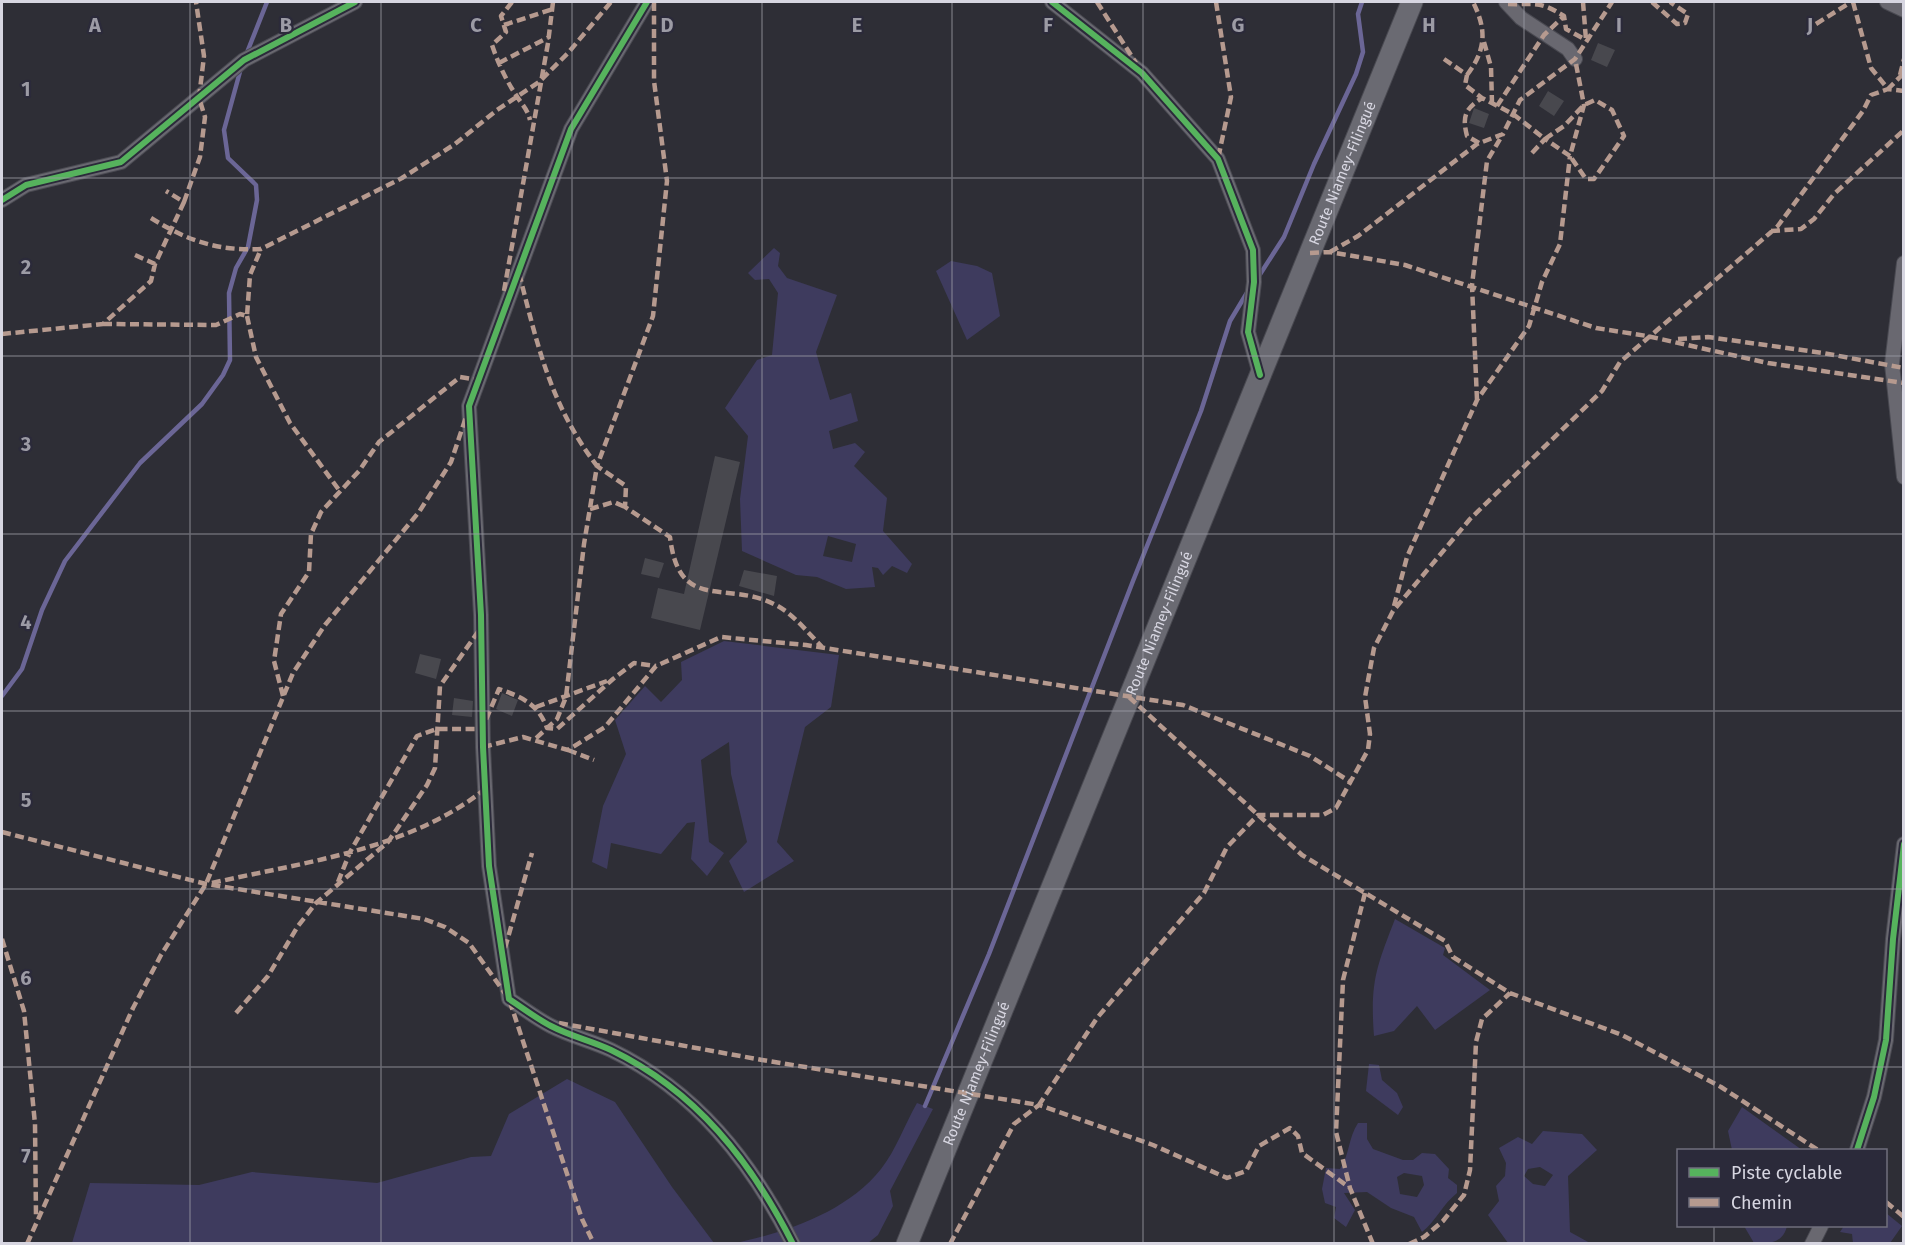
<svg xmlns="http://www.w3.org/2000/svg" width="1905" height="1245" font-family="'Fira Sans',sans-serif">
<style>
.green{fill:#3e3b5e;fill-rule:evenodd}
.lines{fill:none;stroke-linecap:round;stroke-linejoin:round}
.stream{stroke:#6b6696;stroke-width:4.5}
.building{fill:#48484e}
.street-casing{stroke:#494951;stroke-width:16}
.primary-casing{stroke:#494951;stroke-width:23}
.street{stroke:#696870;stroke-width:14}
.primary{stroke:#6a6a72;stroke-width:21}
.quiet{stroke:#b69a8f;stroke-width:4.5;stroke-dasharray:9 4.5;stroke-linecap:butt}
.cycleway-casing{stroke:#2b2a3a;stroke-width:10}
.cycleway{stroke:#56b35d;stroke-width:6}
.grid{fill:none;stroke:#9c9ba5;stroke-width:1.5;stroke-opacity:0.55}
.labels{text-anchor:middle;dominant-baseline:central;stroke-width:4.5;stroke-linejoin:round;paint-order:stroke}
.street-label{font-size:15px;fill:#d7d6e1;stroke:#2b2a3a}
.grid-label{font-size:20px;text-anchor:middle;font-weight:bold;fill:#9c9ba5;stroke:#2b2a3a;stroke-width:4.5;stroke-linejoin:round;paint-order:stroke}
</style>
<rect width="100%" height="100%" fill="#2e2e36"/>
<path class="green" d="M774,248l6,5 -2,13 9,12 50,17 -21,57 14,48 21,-7 7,28 -29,10 4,18 22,-6 10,9 -11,14 33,32 -4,33 29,33 -5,9 -15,-7 -9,9 -5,-7 -6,-1 3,20 -29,2 -29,-12 -21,-2 -54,-24 -2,-52 8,-63 -23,-28 32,-48 15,-5 6,-62 -9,-14 -14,1 -7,-7zM828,536l28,8 -4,18 -29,-6z
M951,261l26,5 15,7 8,43 -33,24 -31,-69z
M724,641l115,14 -8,52 -26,20 -28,115 17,19 -50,31 -15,-31 18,-19 -16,-68 -2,-32 -28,18 8,82 15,11 -17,23 -16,-17 4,-37 -8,1 -26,31 -50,-11 -4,26 -15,-7 11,-56 23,-52 -11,-34 30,-34 16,16 21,-22 -1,-18z
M1395,919l50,29 -2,7 47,35 -55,40 -18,-24 -23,25 -20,5c-4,-53 2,-68 21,-117z
M1369,1064l10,1 3,15 15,13 6,14 -5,8 -32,-24z
M567,1079l48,23 57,85 42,56h-642l18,-60 109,2 53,-13 125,11 94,-26 20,-1 18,-42z
M917,1103l16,6 -43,82 3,15 -15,29 -10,8 -137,1c53,-11 115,-31 150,-75 15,-19 24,-45 36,-66z
M1742,1107l60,43h-70l-4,-19z
M1358,1123h9v16l6,10 30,11h10l9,-7 13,1 14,15 -1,9 9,7v8c-15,12 -21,28 -35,39l-8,-15 -23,-9 -24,-16 -23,1 11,17 -9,17 -12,-9 2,-11 -11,-4 -3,-14 4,-21 14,1c10,-15 8,-31 18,-46zM1404,1173l18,3 2,9 -7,12 -17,-3 -3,-17z
M1543,1131l39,3 15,16 -29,26 2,56 20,11h-82l-20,-28 11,-14 -3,-15 9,-10 1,-13 -7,-15 19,-11 14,7zM1540,1167l13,8 -8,11 -12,-2 -9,-8 4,-7z
M1886,1213l16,13 -12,17h-37l-1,-9 -12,-2 4,-6h42z
M1744,1226h43c-4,17 -17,18 -33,17z"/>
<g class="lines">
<path class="stream" d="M246,55l21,-53
M1257,279l27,-42 30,-73 42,-90 7,-22 -5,-38 4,-12
M2,696l20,-27 20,-59 23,-49 75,-98 62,-59 21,-29 7,-15 -1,-67 7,-25 12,-21 9,-47 -1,-15 -28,-27 -4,-28 17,-62
M925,1106l64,-152 144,-373 68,-170 29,-90 18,-30"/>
</g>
<path class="building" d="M1598,43l17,7 -8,17 -16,-7z
M1548,91l16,10 -10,15 -15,-10z
M1474,108l15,6 -5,14 -15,-5z
M715,456l25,6 -40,168 -49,-12 7,-30 26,6z
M645,558l19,5 -5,15 -18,-4z
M744,570l33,6 -3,20 -35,-10z
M420,654l21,5 -5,20 -21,-6z
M502,693l16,7 -6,16 -16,-7z
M454,698l19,3 -1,16 -20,-2z"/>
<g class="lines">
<defs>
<path id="street" d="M647,2l-76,127 -102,277 12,209 2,132 6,119 20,133c14,9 28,20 42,27 19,10 41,15 60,24 85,41 140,111 182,194
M1052,2l90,71 76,86 35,91 1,32 -6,50 12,42
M1506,2l15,16 47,31 7,10
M1887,2l17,8
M2,200l24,-15 95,-23 123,-102 111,-58
M1904,263l-12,101 12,113
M1857,1150l17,-53 12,-57 7,-101 11,-95
M1812,1244l9,-18"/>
<g id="primary">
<path id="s1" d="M907,1244l505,-1242"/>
</g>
</defs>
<use href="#street" class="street-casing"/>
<use href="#primary" class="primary-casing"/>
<use href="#street" class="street"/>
<use href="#primary" class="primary"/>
<path class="quiet" d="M512,2l-11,14 5,16 -14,13c6,18 14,35 24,50 6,10 11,13 14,25
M654,2v79l13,100 -14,135 -56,150 29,20 -1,21 45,30c9,76 55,43 104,67 19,9 34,29 49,44
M1097,2l39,61
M1216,2l15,95 -13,62
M1583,2l3,38
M1652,2l25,22 8,-1 3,-9 -18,-12
M1853,2l18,66 17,21 16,-16
M1508,4c29,1 30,-4 56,12l2,13 20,11
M1816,24l35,-22
M504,25l49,-16
M1484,42l7,25 1,36
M1444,59l23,16 -2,10 17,13 31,16 32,25 19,-13 20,-21 11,-5 17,10 12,26 -30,43h-8l-16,-23
M499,63l50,-26
M1467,75c19,-25 20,-45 6,-73
M1900,75l4,-16
M1497,106l47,-71 20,-19
M1479,143l-12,-7c-5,-20 -2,-27 15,-38
M1532,153l13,-14 25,17 14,-51 -9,-46
M184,202l16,-45 5,-40 -6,-19 5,-42 -8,-54
M151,218c37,23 66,33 110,31l141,-71 53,-34 42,-34 42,-28 29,-29 43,-51
M1771,231l30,-2 13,-10 20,-25 70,-64
M1330,252l28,-16 119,-92 26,-10 17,-34 55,-41 37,-57
M1310,253l20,-1 75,13 191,63 51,8 121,27 136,20
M135,255l20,9
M519,273c19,74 31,131 78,193l-13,78 -18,153 -9,22 -23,21
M504,291l44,-248 5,-41
M247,316l9,41 34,66 49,67
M103,324l113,1 24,-11 7,2 3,-41 11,-26
M2,334l101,-10 48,-43 4,-17 29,-62 -18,-11
M1678,339l30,-2 115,16 81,15
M1477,400l-5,-115 15,-124 16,-27
M590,509l24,-7 11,5
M1394,606l13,-49 70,-157 52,-74 13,-44 18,-38 10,-88
M283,696l-9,-35 7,-47 28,-42 2,-38 10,-22 38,-41 20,-29 81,-65 19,3
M1129,697l173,158 143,86 8,16 57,36 112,42 99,52 97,63
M536,707l71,-26
M483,747l40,-10 45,13 37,-23 51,-61 65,-29 85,8 377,60 127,51 42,27
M568,750l26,10
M2,832l204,52 218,35 21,8 24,16 40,56 73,220 12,25
M338,882l12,-30 67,-116 20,-7h45l17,-40c23,8 39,15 48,39l10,1 56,-50 21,-16 22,3
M212,883c92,-21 197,-33 273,-94
M1365,893l-22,87 -7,152 14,56 23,56
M2,939l22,72 11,113 1,93
M505,948l27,-95
M236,1013l32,-37 30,-50 18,-23 72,-61 39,-57 8,-17 5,-82 40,-57
M559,1023l203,37 277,45 58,-87 107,-125 23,-46 31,-32h65l13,-7 32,-58 2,-16 -5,-37 9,-49 19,-37 77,-92 132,-128 18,-29 157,-135 86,-116 8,-16 17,-6 16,2
M1886,1202l18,15
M27,1244l106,-236 28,-53 45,-71 87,-211 32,-48 94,-113 32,-50 15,-45
M950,1244l64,-120 25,-19 114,40 74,33 19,-7 13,-25 31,-18 8,8 4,17 48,35
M1409,1244l15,-7 19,-16 21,-26 6,-25 6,-128 6,-23 28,-26"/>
<defs>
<path id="cycleway" d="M647,2l-76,127 -102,277 12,209 2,132 6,119 20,133c14,9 28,20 42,27 19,10 41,15 60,24 85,41 140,111 182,194
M1052,2l90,71 76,86 35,91 1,32 -6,50 12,43
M2,200l24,-15 95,-23 123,-102 111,-58
M1857,1150l17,-53 12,-57 7,-101 11,-95"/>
</defs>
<use href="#cycleway" class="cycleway-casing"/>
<use href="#cycleway" class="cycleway"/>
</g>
<path class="grid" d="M190,2v1242M381,2v1242M572,2v1242M762,2v1242M952,2v1242M1143,2v1242M1334,2v1242M1524,2v1242M1714,2v1148M2,178h1902M2,356h1902M2,534h1902M2,711h1902M2,889h1902M2,1067h1902M1714,1226v18"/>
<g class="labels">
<g class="street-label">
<text stroke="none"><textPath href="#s1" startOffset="1156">Route Niamey-Filingué</textPath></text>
<text stroke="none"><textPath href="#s1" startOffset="670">Route Niamey-Filingué</textPath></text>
<text stroke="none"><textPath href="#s1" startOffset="184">Route Niamey-Filingué</textPath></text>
</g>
</g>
<g class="grid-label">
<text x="95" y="32">A</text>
<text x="286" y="32">B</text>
<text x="476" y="32">C</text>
<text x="667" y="32">D</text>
<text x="857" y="32">E</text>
<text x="1048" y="32">F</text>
<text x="1238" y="32">G</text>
<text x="1429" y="32">H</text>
<text x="1619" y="32">I</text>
<text x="1810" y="32">J</text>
<text x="26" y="96">1</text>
<text x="26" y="274">2</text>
<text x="26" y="451">3</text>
<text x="26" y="629">4</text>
<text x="26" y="807">5</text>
<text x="26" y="985">6</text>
<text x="26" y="1163">7</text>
</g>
<rect width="1905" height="1245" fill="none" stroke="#d7d6e1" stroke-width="6"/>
<rect x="1677" y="1149" width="210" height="78" fill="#2b2a3a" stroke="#706f7d" stroke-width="1.5"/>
<rect x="1689" y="1168" width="30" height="9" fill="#56b35d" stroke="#706f7d" stroke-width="1.5"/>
<text x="1731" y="1179" font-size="18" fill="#d7d6e1">Piste cyclable</text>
<rect x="1689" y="1198" width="30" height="9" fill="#b69a8f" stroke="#706f7d" stroke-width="1.5"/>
<text x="1731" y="1209" font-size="18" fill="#d7d6e1">Chemin</text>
</svg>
